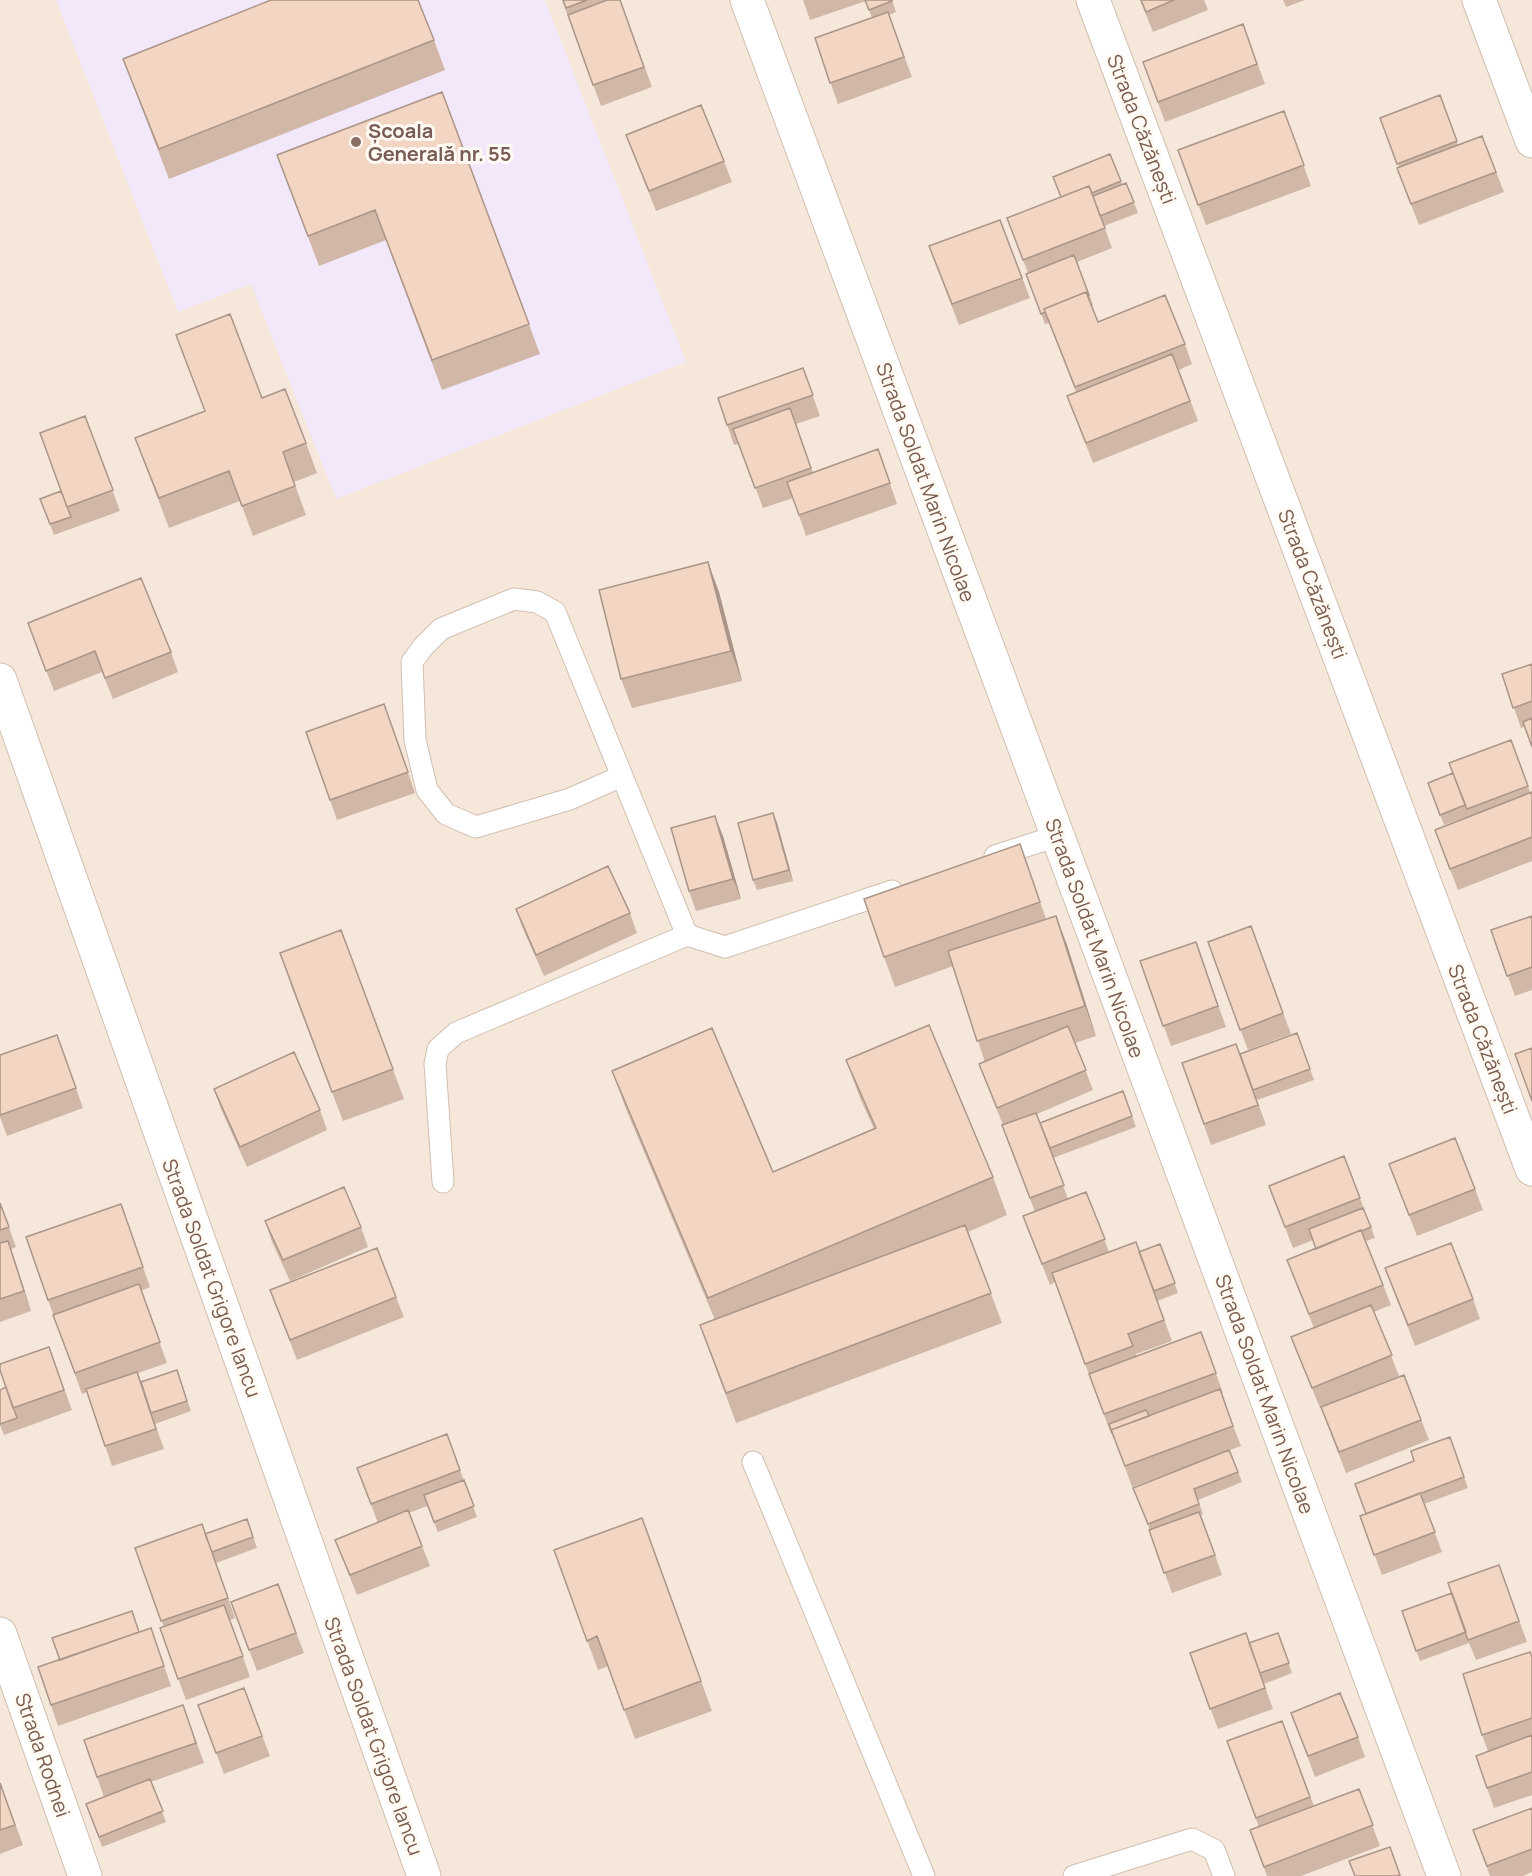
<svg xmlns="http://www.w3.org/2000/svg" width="1532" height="1876" font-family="Manrope,sans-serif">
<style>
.residential{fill:#f5e8da}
.education{fill:#f3e8fa}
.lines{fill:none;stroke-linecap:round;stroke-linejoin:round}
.lane-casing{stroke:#d1beb0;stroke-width:23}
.street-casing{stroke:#d1beb0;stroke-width:35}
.lane{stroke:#fff;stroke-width:21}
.street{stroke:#fff;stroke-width:33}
.wall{fill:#d1b7a8}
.shaded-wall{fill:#aa9588}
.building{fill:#f3d5c3;stroke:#aa9588;stroke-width:1.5}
.education-dot{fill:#8d6e63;stroke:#fffaf3;stroke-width:2}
.labels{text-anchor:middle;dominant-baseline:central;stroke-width:6;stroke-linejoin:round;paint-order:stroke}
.street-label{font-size:20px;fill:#7a5c4d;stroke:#fffaf3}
.education-label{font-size:20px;font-weight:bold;fill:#785e54;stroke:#fffaf3;text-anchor:start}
</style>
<rect width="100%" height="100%" fill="#fdf6ec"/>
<path class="residential" d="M0,0h1532v1876h-1532z"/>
<path class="education" d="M56,0h489l141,362 -350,137 -85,-215 -73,28z"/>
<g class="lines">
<defs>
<path id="lane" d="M622,776l-52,23 -94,28 -30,-13 -19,-24 -12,-50 -3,-78 11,-15 18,-18 73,-30 23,3 18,10 132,323
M995,856l62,-20
M443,1182l-8,-118 3,-15 18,-16 231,-98 38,12 167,-56
M753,1462l171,414
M1074,1876l118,-37 22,11 10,26"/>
<path id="street" d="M747,0l697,1876
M1093,0l439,1169
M1479,0l53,141
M0,680l424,1196
M0,1634l85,242"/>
</defs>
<use href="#lane" class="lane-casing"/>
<use href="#street" class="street-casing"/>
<use href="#lane" class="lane"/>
<use href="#street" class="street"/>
</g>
<path class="wall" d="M562,0h58l32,87 -51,19z
M803,0h89l4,12 -7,3 23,62 -74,27 -23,-66 57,-20 -6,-17 -56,19z
M1140,0h64l4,10 -55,22z
M1283,0h22l-19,7z
M1243,24l22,60 -100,38 -22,-60z
M434,40l11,30 -276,109 -46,-120z
M442,92l98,262 -98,36 -56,-150 -67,26 -42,-111z
M1440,95l18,50 24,-9 22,56 -85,33 -22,-57 2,-1 -19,-49z
M1284,111l27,75 -105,39 -28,-75z
M626,135l98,26 8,21 -76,29z
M1110,154l12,30 4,-1 12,30 -34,13 8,22 -35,14 16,43 -1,1 6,16 87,22 7,20 -13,6 19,51 -105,42 -26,-67 9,-4 -27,-69 -4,1 -19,-50 2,-1 -21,-55 54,-21z
M1000,220l30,78 -71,27 -30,-79z
M176,335l86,63 44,45 11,30 -23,9 12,33 -53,21 -13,-35 -71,27 -34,-90 70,-26z
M803,368l17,48 -24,8 17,49 65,-24 19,55 -91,32 -13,-38 -30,10 -24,-64 -5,1 -16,-47z
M85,416l35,95 -66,24 -10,-26 17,-18z
M719,592l23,89 -110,27 -11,-29z
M28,623l143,29 7,20 -65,27 -11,-27 -48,19z
M1532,664v83l-8,-20 -3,1 -19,-54z
M384,704l31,89 -78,27 -31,-88z
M1511,740l19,52h2v69l-74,29 -23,-60 34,-13 -11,-30 11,29 -25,9 -16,-42 25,-10z
M773,813l4,10 16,58 -36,9 -4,-10z
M723,836l18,63 -45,12 -7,-20z
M1020,844l26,75 10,-3 11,29 29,91 -21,7 18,47 -56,24 3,9 83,-32 13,36 -83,31 15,41 18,-7 23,60h30l21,-8 18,49 -21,8 -7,-20 22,60 -36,13v2l65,-24 22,61 -2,1 20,52 -11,4 12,32 -44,18 5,14 -2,1 21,60 -50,18 -23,-63h1l-17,-42 71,-28 -72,27 -19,-53h-2l-56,-152 -5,3 -27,-69 12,-4 -33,-87h1l-24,-61 6,-2 -32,-96 -58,21 -11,-30z
M516,909l114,4 7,20 -93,43 -21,-47z
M1532,916v74l-17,6 -24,-66z
M1251,926l40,108 -43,16 -40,-108z
M341,930l63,169 -61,22 -53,-138z
M1196,942l30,85 -55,19 -31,-85z
M1297,1033l17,47 -57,20 9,25 -55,20 -29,-82 58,-9z
M57,1035l26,73 -76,28 -7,-19v-62z
M846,1060l147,117 14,38 -39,17 34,91 -266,100 -36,-98 15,-5 -89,-211 -14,-38 161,101 101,-43 -14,-31z
M214,1089l106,21 7,20 -80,37 -26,-58z
M1344,1156l31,82 -9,3 25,64 -17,7 25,64 -65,26 70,-27 25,65 -83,33 -25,-65h-1l-29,-71 23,-9 -27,-68 29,-11 -3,-9 -20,8 -24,-62z
M1389,1164l86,25 8,21 -66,26z
M0,1203l16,44 -5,2 20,62 -31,11z
M121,1204l29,83 -9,4 26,72 -29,10 3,9 36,-12 14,41 -36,13 9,25 -52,17 -25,-74 -5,2 -34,-94z
M265,1221l96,6 7,20 -78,34 -18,-39z
M1385,1268l88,31 7,20 -65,27z
M270,1290l126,7 8,20 -107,43z
M49,1347l23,63 -68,25 -4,-10v-35l6,-3z
M447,1434l30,83 -39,15 -11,-26 -18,7 21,53 -73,29 -22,-55 43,-17 -21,-55z
M1450,1437l18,51 -44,16 18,48 -60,23 -22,-59 6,-2 48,-53z
M642,1518l70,193 -77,28 -27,-73 -10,4 -44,-120z
M247,1519l10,29 -41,15 19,55 -5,2 20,57 -64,23 -26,-72 4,-1 -29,-79 70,-14z
M1499,1565l28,77 -51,18 -8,-20 1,3 -49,18 -18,-50 50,-18z
M278,1584l26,69 -47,18 -26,-69z
M151,1628l20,58 -113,40 -20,-59z
M1278,1633l14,40 -28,11 9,25 -55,20 -28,-76 59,-10z
M1532,1656v139l-38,13 -18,-52 12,-5 -6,-16z
M244,1688l26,68 -46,18 -26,-69z
M183,1705l21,58 -53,19 15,40 -64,25 -16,-43 18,-7 -20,-57z
M1291,1713l67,24 7,20 -50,20z
M1282,1721l32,85 45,-17 21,57 -79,30h-34l-17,-46 9,-3 -32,-86z
M0,1783l23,62 -23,9z
M1532,1808v64l-9,4h-33l-17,-46z"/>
<path class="shaded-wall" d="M708,562l11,30 23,89 -11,-30z
M773,813l4,10 16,58 -4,-11z
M715,816l8,20 18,63 -8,-20z
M1056,916l11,29 29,91 -11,-30z
M8,1241l7,20 16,50 -7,-20z"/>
<path class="building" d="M271,0h147l16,40 -275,109 -36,-90z
M563,0h24l-21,8z
M607,0h13l24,67 -51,18 -25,-70z
M865,0h27v1l-23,9z
M1141,0h33l-28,12z
M888,12l16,45 -74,26 -15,-45z
M1243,24l14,40 -99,38 -15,-40z
M442,92l87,232 -97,36 -57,-150 -67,26 -31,-81z
M1440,95l17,46 -60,23 -17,-46z
M701,105l23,56 -75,30 -23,-56z
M1284,111l20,54 -106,40 -20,-55z
M1482,136l14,36 -85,32 -14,-36z
M1110,154l11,27 -29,12 -3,-7 -28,11 -8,-20z
M1126,183l8,19 -34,14 -7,-20z
M1089,186l16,42 -82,32 -16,-42z
M1000,220l22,58 -70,26 -23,-58z
M1074,255l15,40h-1l-2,-3 -42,17 1,3 -4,2 -15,-40z
M1086,292l12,30 67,-27 20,49 -110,43 -31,-78z
M230,314l32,84 23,-9 21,54 -23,9 12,34 -53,20 -13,-35 -70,27 -24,-60 70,-27 -29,-76z
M1172,354l18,47 -104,42 -19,-47z
M803,368l10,27 -86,30 -9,-27z
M790,408l21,60 -56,20 -22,-59z
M85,416l28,74 -46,17 -27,-74z
M878,449l12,34 -91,32 -12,-33z
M61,491l10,26 -21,7 -10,-25z
M708,562l23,89 -110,28 -22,-89z
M141,578l30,74 -66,26 -10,-27 -49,20 -18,-48z
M1532,664v37l-19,7 -11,-34z
M384,704l24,68 -78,28 -24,-68z
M1532,718v29l-9,-25z
M1511,740l17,46 -61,23 -18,-46z
M1453,773l12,32 -25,10 -12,-32z
M1532,792v45l-82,32 -15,-39z
M773,813l16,57 -36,10 -15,-57z
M715,816l18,63 -44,12 -18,-63z
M1020,844l20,58 -156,55 -20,-58z
M608,866l22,47 -94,42 -20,-46z
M1056,916l29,90 -108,35 -29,-90z
M1532,916v51l-25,9 -16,-46z
M1251,926l32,87 -43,17 -32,-88z
M341,930l52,139 -61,23 -52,-139z
M1196,942l22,64 -55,20 -23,-65z
M929,1025l64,152 -285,121 -96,-227 100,-43 61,144 103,-44 -30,-68z
M1068,1026l18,44 -89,38 -18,-44z
M1297,1033l13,36 -57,21 -13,-36z
M57,1035l19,53 -76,27v-60z
M1236,1044l22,61 -54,19 -22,-61z
M1532,1048v53l-17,-47z
M294,1052l26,58 -80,37 -26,-58z
M1123,1091l9,25 -82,32 -10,-25z
M1036,1113l28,72 -34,13 -28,-73z
M1455,1138l20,51 -66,26 -20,-51z
M1344,1156l16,42 -75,29 -16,-41z
M344,1187l17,40 -78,33 -18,-39z
M1086,1192l19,47 -63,25 -19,-48z
M0,1203l9,24 -9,3z
M121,1204l22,63 -95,33 -22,-63z
M1363,1208l8,19 -9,4 -1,-1 -45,19 -7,-20z
M965,1225l26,68 -265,100 -26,-68z
M1361,1230l22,55 -74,29 -22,-54z
M8,1241l16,50 -24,8v-56z
M1136,1242l28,78 -36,14 5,12 -48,18 -33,-91z
M1451,1243l22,56 -65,26 -23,-57z
M1160,1244l15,39 -21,8 -15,-39z
M377,1248l19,49 -106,43 -20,-50z
M139,1284l21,58 -85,31 -22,-58z
M1371,1305l21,50 -80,33 -21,-51z
M1201,1332l15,41 -112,41 -15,-40z
M49,1347l15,43 -51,18 -13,-38v-6z
M177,1370l10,31 -36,12 -10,-31z
M137,1372l19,57 -51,17 -19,-57z
M1404,1375l17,45 -82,32 -18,-45z
M6,1387l11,31 -17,6v-34z
M1220,1389l13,37 -108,40 -14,-36z
M1146,1410l3,6 -38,14 4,10 -6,-16z
M447,1434l13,36 -89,34 -14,-36z
M1450,1437l14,40 -98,37 -11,-30 59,-23 -3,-10z
M1229,1450l9,22 -44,17 5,15 -51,20 -15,-36z
M464,1480l10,26 -40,16 -10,-27z
M1420,1493l15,39 -61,23 -14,-39z
M408,1510l14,36 -72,29 -15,-35z
M1199,1512l16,43 -51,18 -15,-43z
M642,1518l59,163 -77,29 -27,-74 -10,5 -33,-91z
M247,1519l6,18 -41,15 -7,-18z
M202,1524l26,74 -67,23 -26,-73z
M1499,1565l20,56 -51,19 -20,-57z
M278,1584l18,49 -47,17 -18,-48z
M1452,1593l14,39 -50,19 -14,-40z
M224,1605l19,51 -65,23 -18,-51z
M132,1611l7,21 -79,28 -8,-22z
M151,1628l13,38 -113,39 -13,-38z
M1246,1633l19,55 -55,21 -20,-56z
M1278,1633l11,30 -29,10 -11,-30z
M1530,1652l2,5v61l-50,17 -19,-61z
M244,1688l18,48 -46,17 -18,-48z
M1340,1693l18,44 -50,19 -17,-43z
M183,1705l13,38 -99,34 -13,-37z
M1282,1721l28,76 -54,21 -29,-77z
M1532,1735v37l-45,16 -11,-32z
M150,1779l13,32 -64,26 -13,-33z
M0,1783l15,42 -15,5z
M1359,1789l14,36 -109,42 -14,-37z
M1532,1808v41l-45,17 -14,-36z
M1390,1847l10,28 -4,1h-41l-6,-15z"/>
<circle class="education-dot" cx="356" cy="142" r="6"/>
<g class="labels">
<g class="street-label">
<text transform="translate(1142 129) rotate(69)">Strada Căzănești</text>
<text transform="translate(926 482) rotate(70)">Strada Soldat Marin Nicolae</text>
<text transform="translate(1313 584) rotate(69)">Strada Căzănești</text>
<text transform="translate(1095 938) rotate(70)">Strada Soldat Marin Nicolae</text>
<text transform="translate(1483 1039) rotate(69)">Strada Căzănești</text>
<text transform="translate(212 1278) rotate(70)">Strada Soldat Grigore Iancu</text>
<text transform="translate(1265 1394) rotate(70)">Strada Soldat Marin Nicolae</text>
<text transform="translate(374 1736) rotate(70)">Strada Soldat Grigore Iancu</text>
<text transform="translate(43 1755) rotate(71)">Strada Rodnei</text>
</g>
<g class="education-label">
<text x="368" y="130">Școala<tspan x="368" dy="23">Generală nr. 55</tspan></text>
</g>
</g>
</svg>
